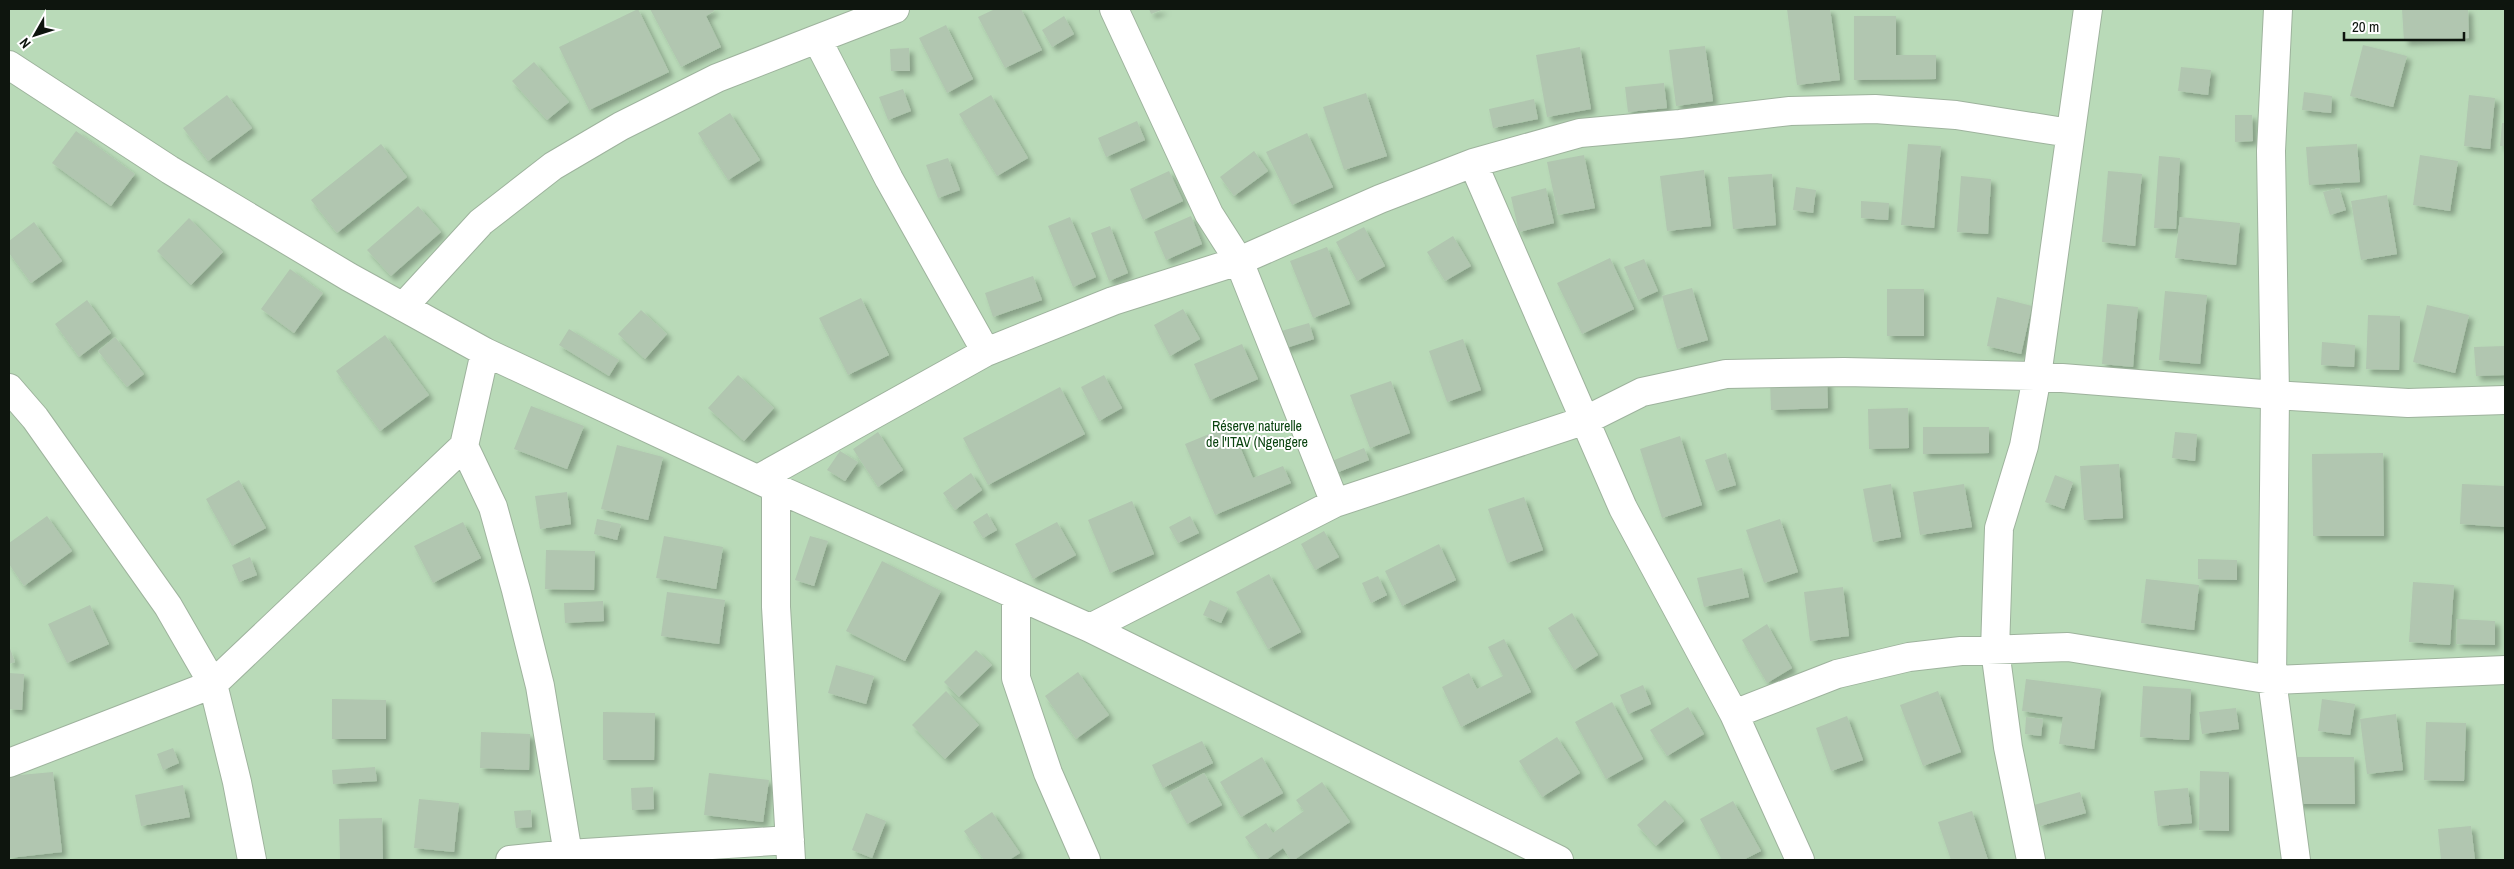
<svg xmlns="http://www.w3.org/2000/svg" width="2514" height="869" font-family="'Archivo Narrow',sans-serif">
<style>
.green{fill:#b9dab8}
.building{fill:#b1c6b0;filter:url(#shadow)}
.lines{fill:none;stroke-linecap:round;stroke-linejoin:round}
.minor-casing{stroke:#9eb39d;stroke-width:30}
.minor{stroke:#fff;stroke-width:28}
.labels{text-anchor:middle;dominant-baseline:central;stroke-width:4;stroke-linejoin:round;paint-order:stroke}
.park-label{font-size:14px;fill:#0b4410;stroke:#fff}
</style>
<defs>
<filter id="shadow"><feDropShadow dx="4.5" dy="4.5" stdDeviation="2.5" flood-color="#0004"/></filter>
</defs>
<rect width="100%" height="100%" fill="#dcf2db"/>
<path class="green" d="M9,9h2496v851h-2496z"/>
<path class="building" d="M638,9l31,63 -80,38 -30,-63z
M650,9h63l1,2 -8,5 15,31 -40,20z
M995,9h26l21,41 -37,18 -27,-51z
M1149,9h15l-13,5z
M1787,9h43l10,71 -43,5z
M2402,9h66l1,29 -65,3z
M1064,16l10,18 -22,13 -10,-17z
M1854,16h42v39h40v24l-82,1z
M946,25l27,54 -26,14 -28,-55z
M2363,45l44,11 -14,51 -43,-11z
M1705,46l8,55 -37,5 -7,-56z
M1580,47l11,62 -44,8 -11,-62z
M909,48l1,23h-19l-1,-22z
M534,62l35,40 -22,18 -35,-39z
M2181,67l30,3 -3,25 -30,-4z
M1664,83l3,25 -39,4 -3,-25z
M903,89l8,22 -23,9 -9,-23z
M2304,92l28,4 -1,17 -29,-3z
M1366,93l21,63 -43,14 -21,-63z
M227,95l25,33 -44,33 -25,-33z
M991,95l37,63 -31,18 -38,-62z
M2469,95l26,3 -5,51 -26,-3z
M1534,99l4,20 -45,9 -4,-19z
M730,113l30,47 -32,20 -30,-47z
M2235,115h17l1,26 -18,1z
M1137,121l8,19 -39,17 -8,-19z
M2502,123h3v23h-5z
M76,131l59,43 -24,32 -59,-43z
M1307,133l26,54 -41,18 -26,-53z
M381,144l26,33 -70,56 -26,-33z
M1908,144l33,2 -7,82 -33,-3z
M2357,144l3,38 -51,3 -3,-38z
M1254,151l14,20 -34,25 -14,-19z
M1584,155l11,53 -37,7 -11,-53z
M2420,155l38,6 -8,50 -37,-6z
M2159,156l21,2 -4,71 -22,-1z
M948,158l12,32 -22,8 -12,-33z
M1704,170l7,56 -44,5 -7,-55z
M1169,171l14,30 -40,19 -13,-31z
M2108,171l34,3 -7,72 -33,-4z
M1772,174l4,51 -43,4 -5,-52z
M1961,176l30,3 -3,55 -31,-2z
M1796,187l20,3 -3,23 -20,-3z
M1546,188l8,35 -35,9 -8,-35z
M2339,188l7,22 -16,5 -7,-23z
M2387,195l10,59 -36,6 -10,-59z
M1861,201l28,2 -1,17 -27,-2z
M418,206l23,26 -50,44 -24,-26z
M1191,216l11,28 -36,16 -12,-28z
M1070,217l26,60 -23,10 -25,-61z
M2180,217l60,6 -4,42 -61,-7z
M189,218l34,34 -32,33 -34,-34z
M34,222l28,39 -31,22 -22,-30v-12z
M1110,226l18,47 -19,8 -18,-48z
M1364,227l21,39 -28,15 -21,-39z
M1453,236l18,30 -26,15 -18,-29z
M1327,247l23,57 -37,14 -23,-57z
M1610,258l24,51 -52,25 -25,-51z
M1644,259l14,32 -20,9 -14,-33z
M290,269l33,24 -29,40 -33,-24z
M1033,276l9,24 -49,17 -8,-24z
M1692,288l16,52 -31,9 -15,-53z
M1887,289h37v47h-37z
M2165,291l42,4 -7,69 -41,-4z
M1997,297l35,9 -11,48 -34,-8z
M861,298l28,57 -41,20 -29,-57z
M87,300l24,33 -32,24 -24,-33z
M2107,304l31,3 -5,60 -31,-3z
M2427,305l42,10 -14,58 -42,-11z
M1183,309l17,30 -30,17 -16,-31z
M641,310l26,24 -22,25 -27,-25z
M2368,315l32,1 -1,54 -33,-1z
M1309,323l5,16 -31,10 -5,-17z
M569,329l50,31 -10,16 -50,-31z
M385,335l44,60 -49,36 -44,-60z
M115,337l29,37 -17,13 -29,-36z
M1463,339l18,51 -34,12 -18,-51z
M2322,342l33,3 -1,22 -33,-2z
M1242,344l16,35 -48,21 -16,-36z
M2505,346v29l-29,1 -2,-29z
M738,375l36,33 -30,33 -36,-33z
M1104,375l18,33 -23,13 -18,-34z
M1827,379l1,29 -57,2 -1,-30z
M1391,381l19,52 -40,15 -20,-53z
M1060,387l25,47 -97,51 -25,-47z
M531,406l53,20 -17,43 -53,-20z
M1908,408l1,40 -40,1 -1,-40z
M1231,425l22,53 30,-12 8,17 -76,32 -30,-71z
M1923,427h66v26l-66,1z
M878,432l25,38 -25,17 -25,-38z
M2175,432l22,2 -2,27 -23,-3z
M1680,436l22,69 -40,13 -22,-69z
M617,445l46,12 -15,63 -47,-11z
M1364,448l5,12 -33,13 -4,-12z
M840,451l18,11 -13,19 -18,-11z
M1726,453l10,32 -20,6 -11,-31z
M2383,453l1,83h-71l-1,-82z
M2119,464l4,54 -39,2 -4,-54z
M971,473l11,17 -27,20 -12,-17z
M2055,475l18,7 -9,27 -19,-7z
M239,480l27,48 -34,18 -26,-47z
M1891,484l10,53 -28,5 -10,-53z
M1964,484l8,43 -52,8 -7,-43z
M2462,484l43,2v41l-45,-3z
M567,492l4,32 -31,5 -5,-33z
M1524,497l19,53 -36,13 -19,-54z
M1132,501l22,53 -44,19 -22,-53z
M987,513l10,17 -14,8 -10,-16z
M47,516l25,35 -48,35 -15,-22v-21z
M1190,516l9,17 -21,10 -9,-16z
M597,519l24,5 -4,16 -23,-6z
M1780,519l18,53 -34,11 -18,-53z
M463,522l18,36 -48,25 -19,-37z
M1057,522l19,33 -43,24 -18,-35z
M1324,531l15,26 -24,13 -14,-26z
M664,536l59,11 -7,42 -60,-11z
M810,536l18,5 -14,45 -19,-6z
M1439,544l17,36 -54,26 -17,-35z
M546,550l49,1 -1,39 -49,-1z
M250,557l7,18 -18,7 -7,-17z
M2198,559l39,1v20l-39,-1z
M882,561l59,30 -36,70 -59,-30z
M1742,568l7,29 -45,10 -7,-29z
M1269,574l32,58 -33,17 -32,-57z
M1378,576l9,19 -16,8 -9,-20z
M2146,579l53,6 -5,45 -53,-7z
M2413,582l41,3 -4,60 -41,-3z
M1843,587l6,49 -39,5 -6,-49z
M667,592l58,8 -6,44 -58,-8z
M1210,600l18,8 -7,15 -18,-8z
M603,601l1,20 -39,2 -1,-20z
M90,605l19,39 -42,19 -19,-39z
M1572,613l26,42 -24,15 -26,-42z
M2457,619l38,2v24l-39,-1z
M1767,624l25,44 -25,15 -25,-43z
M1504,639l27,53 -70,35 -19,-40 27,-14 8,16 26,-13 -15,-29z
M9,646l6,16 -6,2z
M976,650l16,15 -33,32 -15,-15z
M836,665l38,11 -8,28 -38,-11z
M1078,672l31,43 -33,24 -31,-43z
M9,673l15,1 -2,36 -13,-1z
M2026,679l75,10 -7,60 -35,-5 4,-27 -41,-6z
M1643,685l8,19 -23,10 -8,-19z
M2143,686l48,3 -2,51 -49,-3z
M946,691l33,34 -34,34 -33,-34z
M1938,691l23,61 -38,14 -23,-61z
M332,699l54,1v39h-54z
M2322,699l33,5 -5,31 -32,-4z
M1612,702l31,57 -37,20 -31,-57z
M1688,707l16,27 -37,22 -17,-26z
M2236,708l3,21 -37,5 -3,-22z
M603,712l52,1 -1,47h-51z
M2396,714l7,56 -36,4 -7,-55z
M1847,716l16,44 -32,11 -15,-43z
M2026,717l17,2 -2,17 -16,-2z
M2426,722l40,1 -2,58 -40,-1z
M481,732l49,2 -1,36 -49,-2z
M1557,737l23,36 -38,24 -23,-36z
M1202,741l11,22 -50,25 -11,-23z
M173,748l6,15 -16,7 -6,-16z
M1262,757l21,36 -42,24 -21,-35z
M2296,757h58l1,47h-59z
M375,767l2,14 -44,3 -1,-14z
M2200,771l29,1v59l-30,-1z
M53,772l9,80 -53,6v-82z
M709,773l60,7 -6,42 -59,-7z
M1204,773l18,32 -35,19 -17,-32z
M1322,782l28,40 -56,38h-3l-8,-12 -17,12h-5l-16,-23 21,-14 7,10 31,-22 -8,-11z
M183,785l7,32 -49,9 -6,-31z
M653,787l1,22 -22,1 -1,-22z
M2188,788l4,35 -34,3 -4,-35z
M2080,792l6,21 -46,13 -6,-21z
M419,799l40,4 -5,49 -40,-4z
M1665,800l19,21 -28,25 -19,-21z
M1733,801l28,50 -18,9h-21l-22,-41z
M531,810l1,17 -16,1 -2,-17z
M1972,811l16,49h-37l-13,-38z
M992,812l28,41 -11,7h-25l-20,-29z
M866,813l20,8 -14,37 -20,-8z
M382,818l1,42h-43l-1,-41z
M2471,826l4,34h-34l-3,-31z"/>
<g class="lines">
<defs>
<path id="minor" d="M895,9l-78,30 72,140 97,173
M1114,9l95,205 30,47 96,242
M2278,9l-7,142 4,244 -3,285 24,180
M9,65l161,105 179,107 136,75 291,136 314,140 469,232
M1473,163l150,345 111,206 66,146
M403,307l78,-85 72,-56 68,-40 96,-48 100,-39
M485,352l-21,94 29,61 23,83 24,96 29,174
M9,388l26,30 133,188 45,78 24,98 15,78
M758,479l228,-127 127,-51 126,-40 141,-62 93,-36 107,-30 100,-9 110,-13 85,-2 81,6 114,18
M776,488v119l15,253
M1016,595v83l32,95 38,87
M1090,628l245,-125 251,-83 56,-28 84,-18 118,-2 193,4 238,19 133,8 97,-3
M1734,714l103,-40 72,-17 52,-6 107,-4 204,33 233,-10
M9,763l204,-79 251,-238
M510,860l59,-6 221,-14
M2031,860l-23,-113 -13,-97 4,-122 25,-82 13,-70 51,-367"/>
</defs>
<use href="#minor" class="minor-casing"/>
<use href="#minor" class="minor"/>
</g>
<g class="labels">
<g class="park-label">
<text x="1257" y="426">Réserve naturelle<tspan x="1257" dy="16">de l'ITAV (Ngengere</tspan></text>
</g>
</g>
<rect width="2514" height="869" fill="none" stroke="#0e150e" stroke-width="20"/>
<g transform="translate(35 35) rotate(231)" stroke="#ffffff" stroke-width="4" paint-order="stroke">
<path d="M0-4L9 19L0 12L-9 19Z" fill="#0e150e"/>
<text y="-8" font-size="14" font-weight="bold" text-anchor="middle" fill="#0e150e">N</text>
</g>
<path d="M2344 32v8h120v-8" fill="none" stroke="#0e150e" stroke-width="2.5"/>
<text x="2352" y="32" font-size="15" fill="#0e150e" stroke="#ffffff" stroke-width="4" paint-order="stroke">20 m</text>
</svg>
